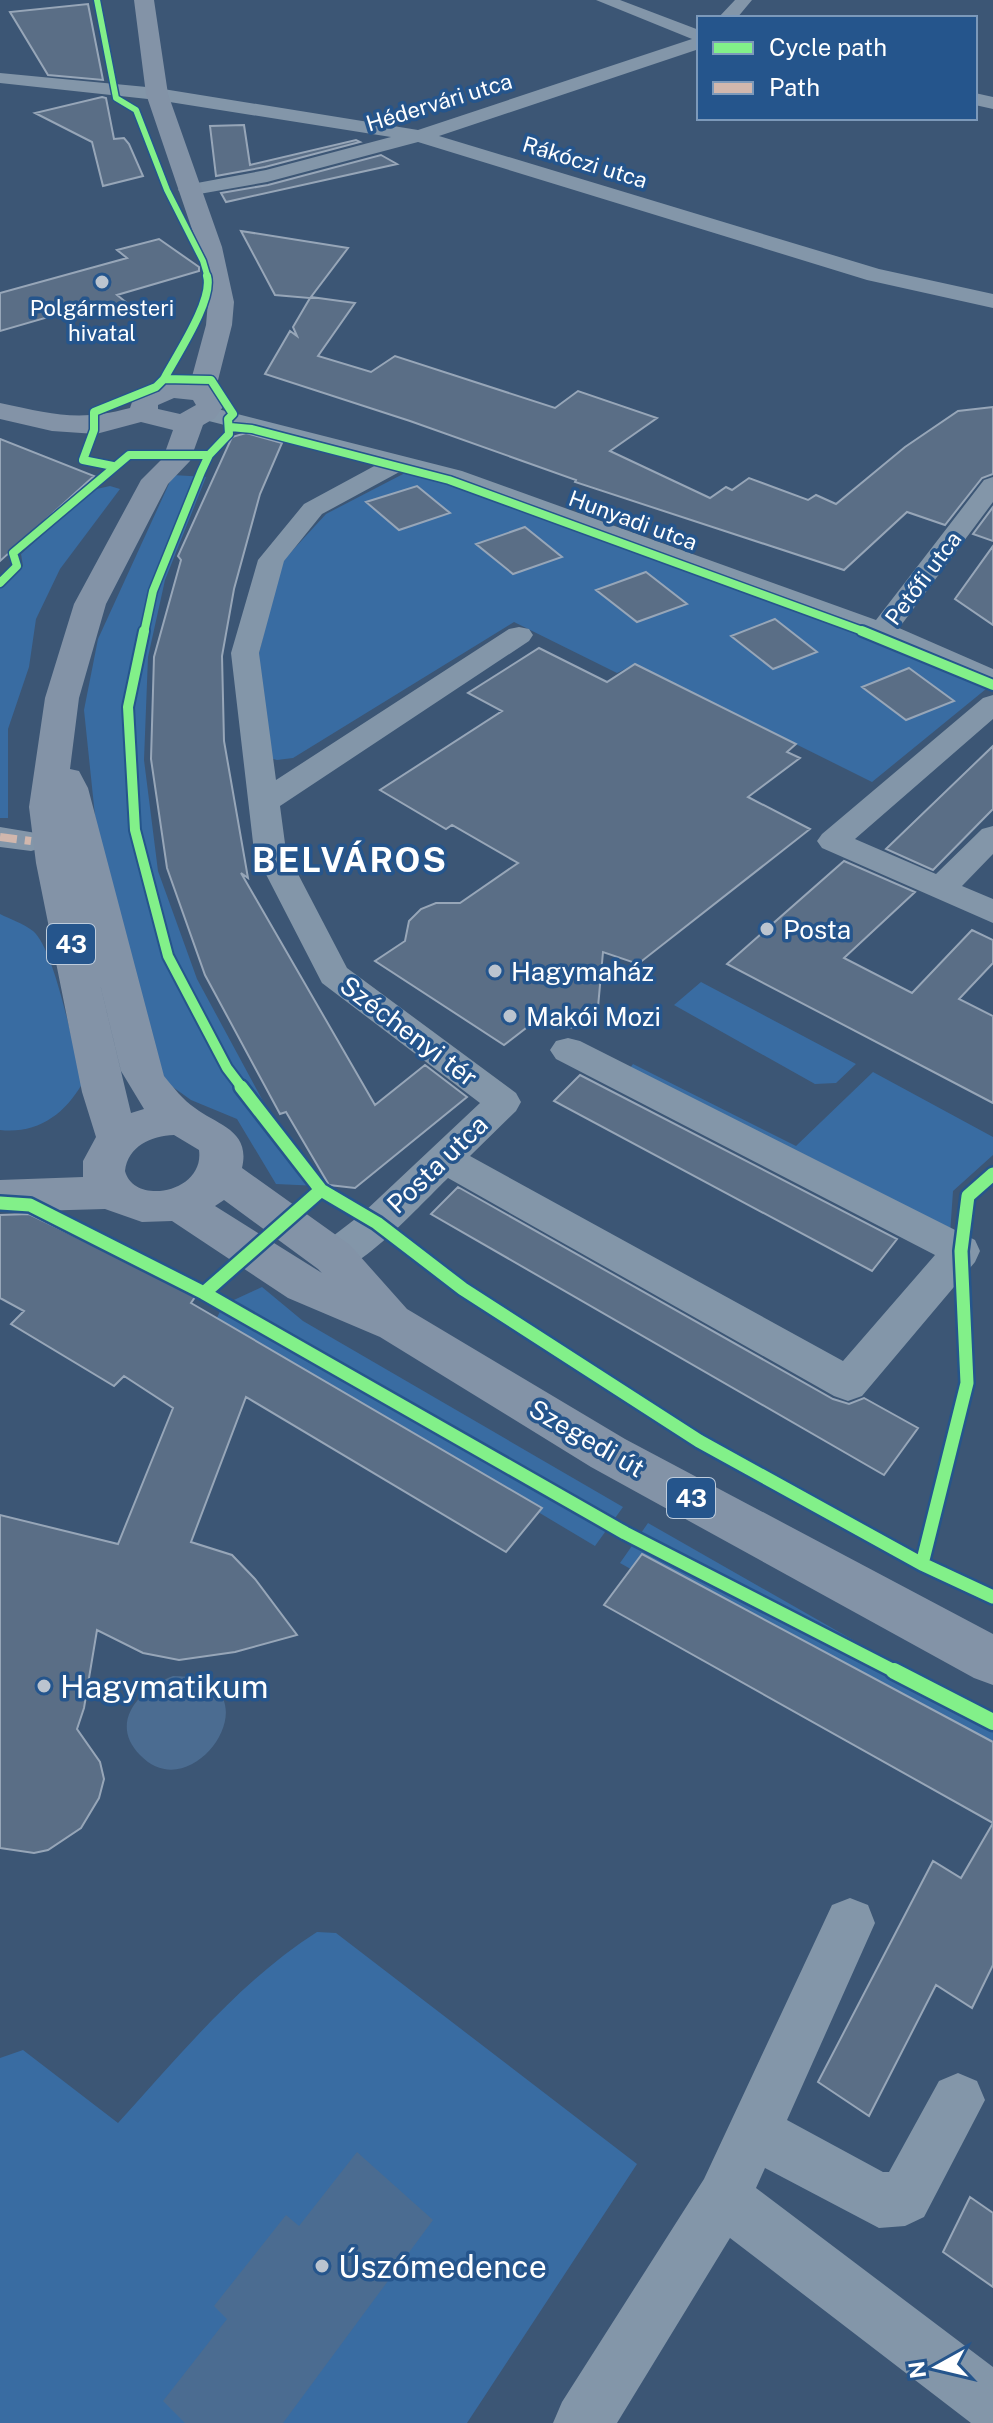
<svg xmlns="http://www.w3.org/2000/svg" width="993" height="2423" font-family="'Public Sans',sans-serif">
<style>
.green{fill:#396ca2}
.water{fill:#4b6c91}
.building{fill:#5a6e86;stroke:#97a6b8;stroke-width:2}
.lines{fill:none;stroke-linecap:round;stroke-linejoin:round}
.minor{fill:#8396a9;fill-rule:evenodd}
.major{fill:#8393a7;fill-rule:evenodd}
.quiet{stroke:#d1b7ad;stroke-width:8;stroke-dasharray:17 8;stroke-linecap:butt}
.cycleway-far4-casing{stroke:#25558c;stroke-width:9}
.cycleway-far3-casing{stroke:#25558c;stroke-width:11}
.cycleway-far2-casing{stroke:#25558c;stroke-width:14}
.cycleway-far1-casing{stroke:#25558c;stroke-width:18}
.cycleway-casing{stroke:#25558c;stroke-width:21}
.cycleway-far4{stroke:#82f089;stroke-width:6}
.cycleway-far3{stroke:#82f089;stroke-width:8}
.cycleway-far2{stroke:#82f089;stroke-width:10}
.cycleway-far1{stroke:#82f089;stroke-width:13}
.cycleway{stroke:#82f089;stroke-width:16}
.poi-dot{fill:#bbc4cf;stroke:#25558c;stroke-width:3}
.labels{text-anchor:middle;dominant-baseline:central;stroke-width:7;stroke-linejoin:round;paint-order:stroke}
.far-street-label{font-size:22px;fill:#fff;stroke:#25558c}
.far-poi-label{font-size:22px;fill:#fff;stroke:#25558c}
.shield{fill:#25558c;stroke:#beccdc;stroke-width:2}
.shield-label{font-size:24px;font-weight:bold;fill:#fff}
.poi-label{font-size:26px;fill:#fff;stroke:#25558c;text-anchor:start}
.street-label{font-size:26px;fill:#fff;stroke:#25558c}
.near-poi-label{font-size:32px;fill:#fff;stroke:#25558c;text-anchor:start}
.district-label{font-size:34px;font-weight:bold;letter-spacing:2px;fill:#fff;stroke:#25558c}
</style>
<rect width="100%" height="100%" fill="#3c5675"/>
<path class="green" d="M405,473l42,11 427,155 112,50 -114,93 -237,-118 -18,9 -103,-51 -221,136 -16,2 -11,-3 -7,-104 22,-90 45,-49z
M173,475l33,2 -41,103 -17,77 -4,103 14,111 39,108 74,137 48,70 -43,-2 -39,-65 -46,-19 -28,-20 -66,-245 -13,-125 14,-71z
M110,486l10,3 -60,80 -24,50 -7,48 -21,62v89h-8v-231l23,-21 -2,-12 71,-64z
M0,914c10,5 24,10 33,17 22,18 42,123 49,153 -18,31 -45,50 -82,46z
M701,982l155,82 -20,19 -21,1 -141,-79z
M633,1064l163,82 77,-74 120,65v18l-40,36 -3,43 -324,-161z
M262,1287l41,34 320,186 -28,39 -379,-226 7,-15z
M648,1523l345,197v53l-373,-210z
M317,1932l19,1 301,231 -170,259h-467v-365l23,-8 95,73c62,-68 121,-141 199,-191z"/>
<path class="water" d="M173,1676c110,0 23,138 -33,79 -32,-32 0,-67 33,-79z
M357,2152l76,68 -150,203h-98l-22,-22 64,-82 -13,-13 72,-91 13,11z"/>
<path class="building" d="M88,4l15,76 -55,-5 -38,-63z
M102,97l4,1 8,41 10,-1 5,6 14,32 -40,10 -11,-44 -57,-29z
M244,125l6,40 106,-25 4,2 -95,25 -49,9 -6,-50z
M381,155l16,9 -171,38 -5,-9 47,-8z
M241,231l107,17 -37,49 44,6 -37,53 53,16 24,-16 160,52 23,-17 79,27 -47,33 100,47 16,-11 6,3 17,-12 59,22 8,-5 20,9 69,-57 53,-36 35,-4v67l-11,4 -37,47 -38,-13 -63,58 -269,-88 1,-2 -166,-59 -145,-47 25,-43 7,5 -4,-9 17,-29 -35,-3z
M159,239l40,28v4l-82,24 10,8 -57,16 -8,-6 -62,18v-38l127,-35 -10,-8z
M246,433l36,10 -22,51 -26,95 -12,67 2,85 24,137 -7,-5 134,232 50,-40 42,32 -112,91 -26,-3 -43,-73 -6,2 -75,-139 -38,-107 -16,-109 3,-102 27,-97 -3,-4 54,-119z
M0,439l94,37 -94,85z
M417,486l33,27 -51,17 -33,-28z
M993,507v34l-20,-7z
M525,527l37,30 -49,17 -37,-30z
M993,546v79l-38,-26z
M646,572l41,32 -50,18 -41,-32z
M775,619l42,33 -44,17 -42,-33z
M539,648l68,34 28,-18 161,80 -9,8 13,6 -52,39 62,32 -172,135 -35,-12 -5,55 -21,21 -32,-2 -11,-4 -30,23 -129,-84 30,-20 4,-20 12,-12 15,-6h24l58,-40 -66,-38 -6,4 -66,-39 122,-79 -34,-18z
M909,668l45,33 -48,19 -44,-33z
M993,746v63l-60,61 -47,-21z
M844,861l71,31 -71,66 68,35 60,-63 21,10v23l-34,36 34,17v87l-266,-139z
M580,1075l317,164 -25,32 -318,-170z
M458,1187l375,212 16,5 15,-6 54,30 -34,47 -453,-261z
M29,1214l62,30 4,-4 100,57 -4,6 351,205 -36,44 -260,-155 -55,145 41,13 23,24 42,56 -62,17 -56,8 -36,-7 -46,-23 -13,78 -7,21 23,33 4,17 -5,19 -18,30 -33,22 -14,3 -34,-5v-333l118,29 55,-136 -49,-32 -10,10 -103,-62 13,-13 -24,-13v-83z
M642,1554l351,188v81l-389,-218z
M993,1823v142l-21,43 -36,-23 -67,131 -51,-34 115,-221 28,17z
M970,2197l23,16v74l-50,-35z"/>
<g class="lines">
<path class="minor" d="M596,0h24l79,30v19l-260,87 440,133 114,25v14l-126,-28 -449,-138 -151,40 -79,14 -10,-6 3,-4 85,-16 125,-33 -234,-37 -157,-17v-10l157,15 261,42 274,-91z
M735,0h17l-15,18h-19z
M975,93l18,4v12l-18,-4z
M206,406l256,65 414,149 108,-140 9,-3v25l-94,126 94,41v19l-121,-51 -428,-156 -41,-11 -81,44 -38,47 -25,92 17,127 233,-151 10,-2 10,2 4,6 -4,6 -249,165 6,45 61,117 169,125 5,9 -5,9 -46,45 373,205 92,-106 -379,-196 -6,-9 6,-9 12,-3 12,3 395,199 5,11 -5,11 -113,134 -14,5 -14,-5 -386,-218c-23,22 -81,86 -110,93 -6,1 -11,-1 -18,-3l-5,-11 5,-11 43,-33 117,-110 -158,-120 -68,-132 -23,-198 27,-93 46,-56 74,-40 -181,-46 -3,-5 3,-5z
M993,695v24l-138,120 81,35 46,-45 11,-3v28l-31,32 31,13v24l-171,-75 -5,-7 5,-7 161,-136z
M0,827l42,7 5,7 -5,7 -11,3 -31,-4z
M850,1898l18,7 7,18 -88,197 96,52h6l50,-91 19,-8 19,8 8,19 -61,117 -19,9 -26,2 -114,-60 -9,20 237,179v56h-22l-241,-185 -113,185h-64l9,-21 142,-223 128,-274z"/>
<path class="major" d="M134,0h20l14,94 54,153 12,55 -2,23 -17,67 10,12 -10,14 -12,7 -13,36 -22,23 -62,120 -27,94 -9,71 9,2 9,17 76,288c9,11 19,24 31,32 22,17 56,22 47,60l108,77 57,64 218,130 368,195v51l-19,-7 -383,-211 -211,-130 -92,-39 -116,-77 -30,1 -37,-13 -105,3v-32l83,-3v-16l13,-24 -14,-45 -46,-229 -7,-56 16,-109 29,-94 67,-124 22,-22 10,-28 -32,-8 -45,12 -44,-3 -52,-12v-16c52,11 78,19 130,5l4,-12c19,-11 35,-15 56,-12l16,-59 2,-23 -10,-55 -52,-153zM174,398l19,2 3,5 -16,9 -22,-5v-4zM95,963l26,108 23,38 -13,4zM174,1135l25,15c6,43 -65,56 -74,21 3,-25 26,-35 49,-36zM224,1200l94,69 4,4 -107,-67z"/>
<path class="quiet" d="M0,837l31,4"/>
<defs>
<path id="cycleway-far4" d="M97,0l19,98 20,12 31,80 36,71 5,17"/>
<path id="cycleway-far3" d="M230,427l22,2 197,51 419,153
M113,466l-30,-6 11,-30v-18l62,-25 8,-8c12,-23 50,-79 43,-103
M0,583l17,-17 -4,-13 116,-98h80
M144,633l9,-42 48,-119 8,-17 20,-21 -1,-15 5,-5 -22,-34 -47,-1"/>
<path id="cycleway-far2" d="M144,631l-16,76 7,123 33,126 59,112 16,21
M862,631l131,54"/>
<path id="cycleway-far1" d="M241,1087l80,103 56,33 86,66 236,152 223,123 71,33
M0,1203l30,2 174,88 117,-103
M204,1293l421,240 273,140
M922,1564l45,-181 -6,-132 7,-55 25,-22"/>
<path id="cycleway" d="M894,1671l99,51"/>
</defs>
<use href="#cycleway-far4" class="cycleway-far4-casing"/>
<use href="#cycleway-far3" class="cycleway-far3-casing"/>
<use href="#cycleway-far2" class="cycleway-far2-casing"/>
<use href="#cycleway-far1" class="cycleway-far1-casing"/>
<use href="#cycleway" class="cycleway-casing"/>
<use href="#cycleway-far4" class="cycleway-far4"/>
<use href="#cycleway-far3" class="cycleway-far3"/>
<use href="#cycleway-far2" class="cycleway-far2"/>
<use href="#cycleway-far1" class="cycleway-far1"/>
<use href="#cycleway" class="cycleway"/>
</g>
<g class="poi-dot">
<circle cx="102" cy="282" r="8"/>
<circle cx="767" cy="929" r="8"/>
<circle cx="495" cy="971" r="8"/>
<circle cx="510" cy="1016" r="8"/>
<circle cx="44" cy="1686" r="8"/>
<circle cx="322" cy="2266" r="8"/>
</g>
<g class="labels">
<g class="far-street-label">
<text transform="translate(439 102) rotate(-17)">Hédervári utca</text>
<text transform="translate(585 162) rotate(17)">Rákóczi utca</text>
<text transform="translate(633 520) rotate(20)">Hunyadi utca</text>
<text transform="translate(923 578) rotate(-53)">Petőfi utca</text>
</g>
<g class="far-poi-label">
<text x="102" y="308">Polgármesteri<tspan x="102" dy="25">hivatal</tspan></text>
</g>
<g class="shield">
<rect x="47" y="924" width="48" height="40" rx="6"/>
<rect x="667" y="1478" width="48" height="40" rx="6"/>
</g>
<g class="shield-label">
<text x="71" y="944">43</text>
<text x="691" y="1498">43</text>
</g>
<g class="poi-label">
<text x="783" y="929">Posta</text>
<text x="511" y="971">Hagymaház</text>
<text x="526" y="1016">Makói Mozi</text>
</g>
<g class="street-label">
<text transform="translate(409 1031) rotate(37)">Széchenyi tér</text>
<text transform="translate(437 1164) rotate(-44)">Posta utca</text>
<text transform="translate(587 1438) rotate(30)">Szegedi út</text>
</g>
<g class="near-poi-label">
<text x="60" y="1686">Hagymatikum</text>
<text x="338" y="2266">Úszómedence</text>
</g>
<g class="district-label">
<text x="350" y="860">BELVÁROS</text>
</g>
</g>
<rect x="697" y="16" width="280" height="104" fill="#25558c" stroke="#7c99ba" stroke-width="2"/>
<rect x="713" y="42" width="40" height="12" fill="#82f089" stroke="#7c99ba" stroke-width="2"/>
<text x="769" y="56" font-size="24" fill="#ffffff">Cycle path</text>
<rect x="713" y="82" width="40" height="12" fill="#d1b7ad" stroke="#7c99ba" stroke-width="2"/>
<text x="769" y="96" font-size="24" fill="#ffffff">Path</text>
<g transform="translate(937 2367) rotate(262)" stroke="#25558c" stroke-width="6" paint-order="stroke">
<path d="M0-6L14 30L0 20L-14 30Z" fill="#ffffff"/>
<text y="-12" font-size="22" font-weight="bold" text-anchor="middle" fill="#ffffff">N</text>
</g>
</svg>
